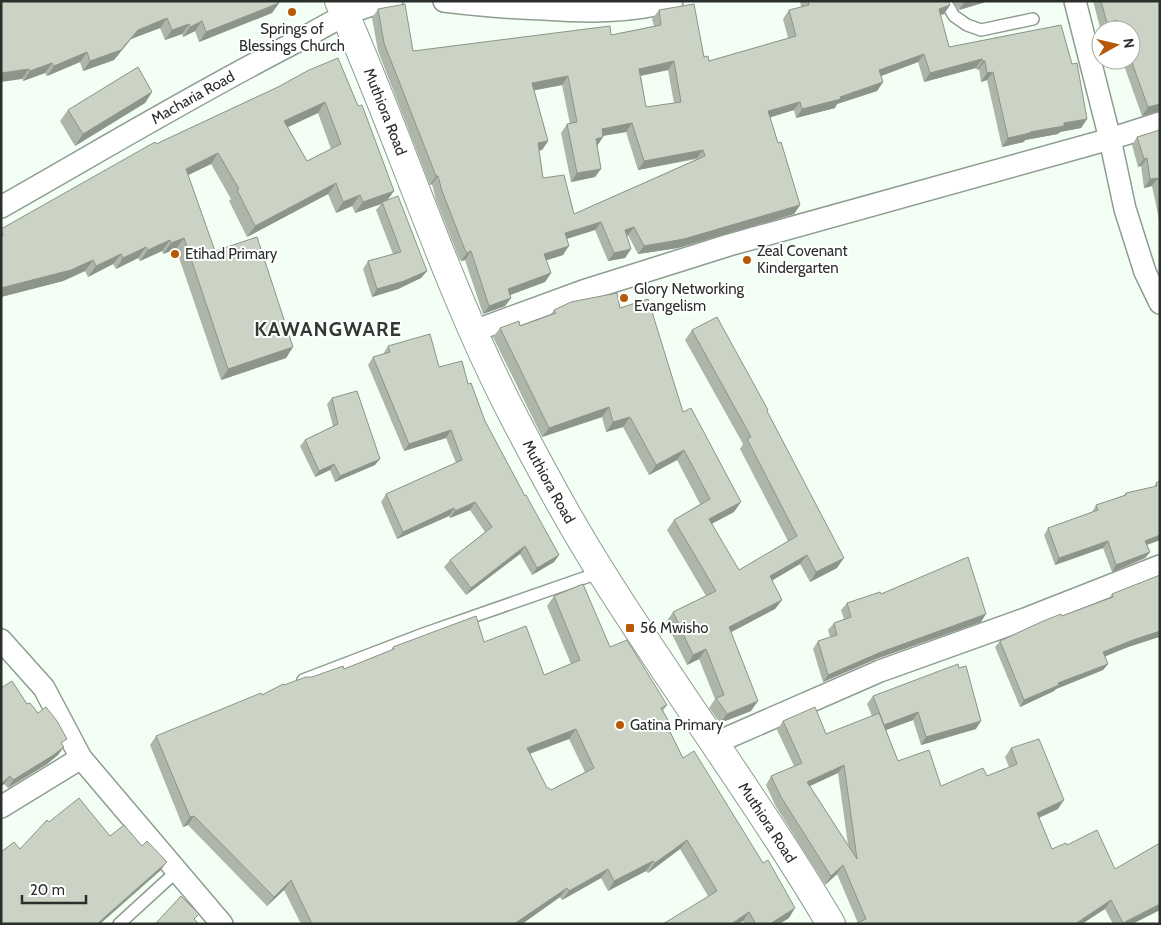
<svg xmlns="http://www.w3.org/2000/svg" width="1161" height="925" font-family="Cabin,sans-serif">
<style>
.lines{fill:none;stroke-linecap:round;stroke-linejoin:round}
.lane-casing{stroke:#8e9c91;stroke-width:14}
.street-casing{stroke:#8e9c91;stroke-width:24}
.secondary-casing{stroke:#8e9c91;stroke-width:30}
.lane{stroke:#fff;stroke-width:11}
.street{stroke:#fff;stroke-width:21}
.secondary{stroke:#fff;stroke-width:28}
.wall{fill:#aeb5a9;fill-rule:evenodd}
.shaded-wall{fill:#8d9489}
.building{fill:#cad3c4;stroke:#8d9489;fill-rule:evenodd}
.poi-dot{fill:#b75a07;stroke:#fff;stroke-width:2}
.labels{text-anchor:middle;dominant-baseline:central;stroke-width:4;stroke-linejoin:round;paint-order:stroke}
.poi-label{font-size:15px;fill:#2a2f2b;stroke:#fff;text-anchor:start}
.street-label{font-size:15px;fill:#2a2f2b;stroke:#fff}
.district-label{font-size:20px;font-weight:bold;letter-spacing:1px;fill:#303c33;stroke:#fff}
</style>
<rect width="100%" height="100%" fill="#f3fff5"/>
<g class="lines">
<defs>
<path id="lane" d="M945,1l9,15 13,9 14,5 52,-11
M303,680l123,-47 175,-61
M119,924l58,-53"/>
<g id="street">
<path d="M444,1c33,4 66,7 99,8 44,3 87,4 129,-8"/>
<path d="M1075,1l35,138 15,70 20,63 15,31"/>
<path id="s1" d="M1,207c97,-55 192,-112 291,-163 31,-16 65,-40 100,-43"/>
<path d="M474,331l109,-40 146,-46 381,-106 50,-16"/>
<path d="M1,640l43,48 37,70"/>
<path d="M713,744l167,-73 145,-52 135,-53"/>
<path d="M1,807l80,-49 141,166"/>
</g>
<g id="secondary">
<path id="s2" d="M339,1c62,138 106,284 176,418 27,52 56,106 88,156 74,118 157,229 228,349"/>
</g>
</defs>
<use href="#lane" class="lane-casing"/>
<use href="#street" class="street-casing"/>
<use href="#secondary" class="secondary-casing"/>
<use href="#lane" class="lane"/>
<use href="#street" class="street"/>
<use href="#secondary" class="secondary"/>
</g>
<path class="wall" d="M1,1l278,2 -7,10 -73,29 -4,-11 -12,6 -1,-3 -17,6 -5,-12 -29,11 -17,21 -31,11 -3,-9 -33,14 -2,-3 -22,8z
M800,1h148l2,4 -6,9 -4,1 9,32 112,-22 26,94 -6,9 -21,4 -2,2 -33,6 -1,2 -22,5 -15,-67 -6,2 -2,-13 -2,1 -1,-2 -52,14 -6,-20 -37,14 2,6 -6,9 -40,13 -2,4 -39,10 -2,-8 -24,7 8,26 22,62 -6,9 -116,34 -40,6 -10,-19 -1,1 4,13 -6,9 -17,3 -13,-31 -28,9 -4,16 -17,5 5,13 -6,9 -35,13 1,3 -6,8 -22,8 -18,-54 -4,1 -2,-3 -23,-58 -4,-16 -2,1 -52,-134 -6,-33 6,-9 35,42 198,-16 43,-9 -2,-7 7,-9 45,47 5,4 79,-23 -5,-19 6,-9 12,-3zM668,70l6,33 -28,4 -5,-31zM562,85l8,39h-3l-6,9 10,49 24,-5 2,-31 6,-10 23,-4 12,38 59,-11 -123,55 -31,-36 -4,-28h3l6,-9 -14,-51z
M953,1h36l-30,9z
M1093,1h67v110l-18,5 -20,-56h9v-30h-20v-2l-6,2h-4v1z
M309,70l85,121 -7,9 40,71 -6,7 -23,11 -26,8 -9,-28 5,-8 25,-7 -17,-44 5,-6 -26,9 -3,-7 -16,7 -8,-19 -81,43 -18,-36 2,-2 -20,-35 -23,11 27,76 78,96 -7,11 -65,22 -45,-131 -13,5 -1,-3 -22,10 -2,-3 -22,11 -3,-5 -25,13 -3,-6 -22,10 -62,16v-68l155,-85 122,-57zM318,113l13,36 -24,12 -19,-34z
M152,92l-7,11 -70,43 -15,-25 8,-11z
M1160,130v94l-8,-38 -8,2 -3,-22 -3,1 -6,-22 5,-8z
M620,308l63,104 51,100 -23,12 28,46 49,-29 -48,-92 3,-5 -58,-104 7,-10 76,80 -1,2 70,156 -27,14 -10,-18 -28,16 10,20 -7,9 -44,23 20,79 -31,12 -11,-15 6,-9 -16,-40 -12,6 -21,-43 7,-10 33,-16 -39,-66 7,-10 26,-16 -23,-44 -28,15 -26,-48 -17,5 -4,-15 -60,20 -49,-100 7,-9 20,-2 30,-11 4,-5z
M388,346l51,21 29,17 17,37 40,75 34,59 -5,7 -22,13 -12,-21 -54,41 -22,-28 6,-7 35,-28 -15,-22 -20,8 -1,-2 -52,23 -16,-37 5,-8 70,-31 -10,-25 -42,13 -36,-86 5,-8 10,-3z
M332,398l43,67 -40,17 -5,-12 -15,7 -15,-31 5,-6 28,-14 -6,-22z
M1160,481v59l-13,5 3,7 -5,6 -33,14 -9,-24 -48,17 -11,-30 4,-7 44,-16 4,-7 27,-9 3,-3 28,-6 2,-4z
M1160,575v63l-1,-1 -31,10 -23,9 3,8 -5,6 -47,19 -2,2 -34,16 -25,-60 5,-6 109,-43 3,-4z
M881,594l100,28 -105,37 -53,23 -10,-33 5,-8 12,-4 -2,-7 6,-7 10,-4 -3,-9 6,-7z
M554,596l56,51 57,58 -4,6 5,9 -2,3 17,35 106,160 -10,6h-35l-1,-3 -35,-25 -28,-47 -32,24 -2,-2 -38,20 -7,-13 -39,22 -2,-3 -38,27h-221l-17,-34 -17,16 -79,-81 -5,2 -33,-82 6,-9 106,-41 22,-10 60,-16 47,-19 2,-3 91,-5 60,33 27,-11 -24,-58zM569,739l16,33 -34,18 -4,-2 -17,-34z
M873,696l103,33 -55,16 -8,-25 -27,10 12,31 43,25 46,-10 22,-9 -4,-10 6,-9 47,61 -19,9 13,31 15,-4 48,24 45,-26v67l-28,14h-19l-8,-15 -247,14 -21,-49 -12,11 -50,-80 -9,-20 5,-9 23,-10 -17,-36 6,-9 43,13 46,-18 -5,-12zM838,773l10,72 -38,-59z
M27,704l35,41 -4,10 -11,9 -39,24 -4,-4z"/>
<path class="shaded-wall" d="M965,1h24l-30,9z
M279,3l-7,10 -73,29 7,-10z
M950,5l-6,9 -11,3 6,-8z
M167,18l-7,10 -29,11 -17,21 -31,11 7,-10 48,-31z
M1117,20l-6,8 -9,2 5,-7z
M202,21l-7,10 -12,6 7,-10z
M189,24l-7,10 -17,6 7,-10z
M87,52l-7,10 -33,14 7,-10z
M924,54l-6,8 -45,17 6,-9z
M982,59l-6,9 -52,14 6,-9z
M674,61l-6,9 -35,7 6,-8z
M983,61h2l-6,8 -2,1z
M52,63l-7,10 -22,8 7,-10z
M29,69l-7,10 -21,3v-9z
M993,72l-6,8 -6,2 6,-9z
M568,76l-6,9 -36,7 6,-9z
M883,82l-6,9 -40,13 -2,4 -39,10 6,-9z
M152,92l-7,11 -70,43 8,-12z
M325,102l-7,11 -41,19 7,-11z
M800,102l-6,8 -32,10 6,-9z
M1160,104v7l-18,5 6,-9z
M1087,119l-6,9 -21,4 -2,2 -33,6 -1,2 -22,5 6,-9 22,-6 34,-9z
M632,123l-6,9 -31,5 7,-8z
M603,137l-6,9 -1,-7z
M548,141l-6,9 -10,2 6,-9z
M703,150l-6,8 -59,12 6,-9z
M218,153l-7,11 -33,16 8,-11z
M1147,158l-6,8 -3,1 6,-8z
M601,169l-6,8 -24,5 6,-9z
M436,176h2l-6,8 -2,1z
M1158,178l-6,8 -8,2 6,-9z
M336,183l-8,11 -81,43 8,-11z
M394,191l-8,11h-4l-1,2 -26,9 8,-11z
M360,195l-8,11 -16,7 7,-11z
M800,205l-6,9 -116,34 -40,6 6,-8z
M601,222l-6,8 -36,11 6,-8z
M634,227l-6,8 -9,4 6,-9z
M184,238l-8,11 -13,5 8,-11z
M170,240l-8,11 -22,10 8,-11z
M569,246l-6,9 -25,8 6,-9z
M146,247l-8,11 -22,11 7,-11z
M631,249l-6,9 -17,3 6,-8z
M471,251l-6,9 -4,1 6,-8z
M121,254l-8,10 -25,13 8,-11z
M93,260l-8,11 -22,10 -62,16v-9z
M427,271l-6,7 -23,11 -26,8 5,-8z
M551,273l-6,9 -43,16 6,-9z
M511,298l-6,8 -22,8 6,-8z
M293,347l-7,11 -65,22 7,-11z
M609,407l-7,10 -60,20 7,-9z
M630,417l-7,10 -17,5 7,-10z
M451,430l-5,8 -42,13 5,-7z
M684,450l-7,10 -28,15 7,-10z
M380,459l-5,6 -40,17 5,-6z
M334,464l-4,6 -15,7 4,-6z
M475,502l-5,8 -20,8 5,-7z
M741,502l-7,10 -32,17 7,-10z
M454,508l-5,8 -52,23 6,-7z
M1160,535v5l-20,7 5,-6z
M1108,541l-5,7 -48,17 4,-7z
M525,546l-5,8 -54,41 5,-7z
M1150,552l-5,6 -33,14 4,-7z
M559,555l-5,7 -22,13 5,-7z
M807,555l-7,9 -37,22 7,-10z
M844,558l-7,10 -27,14 6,-10z
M782,600l-7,9 -53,28 7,-10z
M986,614l-5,8 -105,37 -53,23 5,-7 53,-23z
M1160,631l-1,6 -31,10 -29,12 4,-7 30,-12z
M706,649l-7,10 -12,6 6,-10z
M1108,664l-5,6 -47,19 -2,2 -34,16 4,-7 34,-17z
M758,701l-7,10 -31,12 7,-9z
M918,712l-5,8 -35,13 6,-8z
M981,721l-5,8 -55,16 5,-8z
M576,729l-7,10 -49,18 7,-9z
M64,747l-6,8 -11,9 -39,24 5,-8z
M844,765l-6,8 -37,17 6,-8z
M10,776l-6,8 -3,3v-3z
M1064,800l-6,9 -27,12 6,-8z
M194,816l-6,9 -5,2 7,-10z
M687,840l-7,9 -32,24 7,-10z
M653,861l-7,10 -38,20 6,-10z
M167,862l-7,9 -60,53h-3z
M843,865l-6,9 -12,11 6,-9z
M608,869l-7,9 -39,22 7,-9z
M291,880l-7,10 -17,16 7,-9z
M567,888l-7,9 -38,27h-8z
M1111,900l-6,9 -23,15h-7z
M1160,904v6l-28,14h-10z
M795,908l-6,10 -10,6h-9z
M749,912l-6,9 -4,3h-8z"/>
<path class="building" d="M1,1h277l1,2 -73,29 -4,-11 -12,6 -1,-3 -17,6 -5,-12 -29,12 -17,20 -31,11 -3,-9 -33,14 -2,-3 -22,8 -1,-2 -28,4z
M808,1h140l2,4 -11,4 10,38 112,-22 11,39 5,-1 10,56 -23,4v3l-34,6v1l-22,5 -15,-66 -6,1 -2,-12h-2l-1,-2 -52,14 -6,-19 -45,16 4,12 -43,15 1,2 -39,10 -2,-7 -32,9 10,32 3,-1 19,63 -116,34 -40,7 -10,-19 -9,3 6,19 -17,4 -13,-31 -36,11 4,13 -25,8 7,19 -43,16 3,9 -22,8 -18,-55 -4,2 -2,-3 -23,-59 -4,-15h-2l-52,-133 -6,-34 27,-5 8,47 197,-25 1,9 50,-10 -2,-15 35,-6 10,53 4,-1 1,5 87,-25 -7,-26 20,-5zM674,61l7,41 -35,5 -7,-38zM568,76l9,46 -10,2 10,49 24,-4 -5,-30 7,-2 -1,-8 30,-6 12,38 59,-11 2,6 -131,58 -10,-39 -21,3 -5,-35 10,-2 -16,-58z
M1101,1h59v103l-12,3 -17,-47v-30h-11l-3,-10 -10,3z
M338,58l20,48 4,-1 32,86 -31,11 -3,-7 -17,7 -7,-19 -81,43 -18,-36 2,-1 -21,-36 -32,16 29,82 42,-14 36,110 -65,22 -44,-131 -13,5 -1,-3 -22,10 -2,-3 -23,11 -2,-4 -25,12 -3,-6 -22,10 -70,18v-52h2l-2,-7 154,-87 1,2 122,-57 31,-17zM325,102l16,42 -34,17 -23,-40z
M138,67l14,25 -69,42 -15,-24z
M1160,130v57l-2,-9 -8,1 -3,-21 -3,1 -7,-22z
M398,196l29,75 -23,10 -27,8 -9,-28 33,-9 -19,-50z
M617,293l3,15 28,-9 35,113 8,-4 50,94 -32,17 30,51 58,-34 -50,-97 4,-2 -59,-107 25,-13 51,93 -1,1 77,147 -28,14 -9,-17 -37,21 12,24 -53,27 29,74 -31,13 -11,-16 8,-3 -18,-46 -13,6 -20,-43 43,-21 -42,-71 36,-21 -26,-49 -28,15 -26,-48 -17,5 -4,-15 -60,21 -49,-100 19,-7 1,5 36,-13 -2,-3 17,-8z
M430,334l9,33 23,-6 6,23 3,-1 14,38 40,75 1,-1 33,60 -22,13 -12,-22 -54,42 -21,-28 42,-33 -17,-25 -20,9 -1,-3 -51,24 -17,-38 76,-34 -11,-30 -42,14 -36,-87 17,-5 -2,-6z
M357,391l23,68 -40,17 -6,-12 -15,7 -14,-31 33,-16 -6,-26z
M1160,481v54l-15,6 5,11 -34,13 -8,-24 -49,17 -11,-30 50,-18 -2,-5 30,-10v-2l31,-7 -1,-3z
M968,557l18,57 -105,38 -53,23 -10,-34 19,-6 -3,-12 17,-6 -4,-14 33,-11 1,2z
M1160,575v56l-27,9 -30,12 5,12 -50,19 1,2 -35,15 -24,-59 41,-19 20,-8 1,2 51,-19 -1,-3z
M583,584l27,63 17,-7 40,65 -6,3 7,12 -3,2 18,36 11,-7 69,112 5,-3 27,48 -25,16h-14l-7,-12 -18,12h-68l54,-33 -30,-51 -32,23 -2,-2 -39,20 -6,-12 -39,22 -2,-3 -53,36h-202l-21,-44 -17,17 -80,-81 -4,1 -34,-81 105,-43 1,2 21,-11 1,1 22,-8h6l31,-11 1,3 50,-20 -1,-2 83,-31 8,26 42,-16 18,49 36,-15 -26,-64zM576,729l18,39 -43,22 -2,-2h-2l-20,-40z
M958,664l1,4 7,-2 15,55 -55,16 -8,-25 -34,13 -11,-29z
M12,681l15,23 3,-1 8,10 8,-6 11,14 10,18 -6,4 3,4 -12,9 -39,24 -3,-4 -9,8v-96z
M815,707l11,27 53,-21 19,48 31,-11 12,36 42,-18 4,8 30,-12 -6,-16 28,-9 25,61 -27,13 15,36 14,-6 1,2 30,-15 18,39 45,-26v61l-37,19 -12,-23 -36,24h-220l11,-5 -23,-54 -12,11 -50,-79 -10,-21 31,-13 -19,-42zM844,765l13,94 -50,-77z
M79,798l31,38 14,-11 18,21 5,-5 20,21 -69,61 1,1h-98v-72l13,-10 6,7 27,-29 2,2z
M181,896l18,18 -5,5 5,5h-44z"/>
<g class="poi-dot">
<circle cx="292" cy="12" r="5"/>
<circle cx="175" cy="254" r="5"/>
<circle cx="747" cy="260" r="5"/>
<circle cx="624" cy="298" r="5"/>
<rect x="625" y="623" width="10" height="10" rx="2.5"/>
<circle cx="620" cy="725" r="5"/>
</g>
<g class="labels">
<g class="poi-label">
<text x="292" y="29" text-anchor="middle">Springs of<tspan x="292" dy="17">Blessings Church</tspan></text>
<text x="757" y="251">Zeal Covenant<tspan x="757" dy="17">Kindergarten</tspan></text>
<text x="185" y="254">Etihad Primary</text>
<text x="634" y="289">Glory Networking<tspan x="634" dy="17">Evangelism</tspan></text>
<text x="640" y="628">56 Mwisho</text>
<text x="630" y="725">Gatina Primary</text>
</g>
<g class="street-label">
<text stroke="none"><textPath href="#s1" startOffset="221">Macharia Road</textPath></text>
<text stroke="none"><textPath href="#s2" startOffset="120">Muthiora Road</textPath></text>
<text stroke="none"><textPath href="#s2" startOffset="525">Muthiora Road</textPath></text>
<text stroke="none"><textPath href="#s2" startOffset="930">Muthiora Road</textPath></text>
</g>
<g class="district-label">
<text x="328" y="329">KAWANGWARE</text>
</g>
</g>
<rect width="1161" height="925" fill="none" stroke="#2a2f2b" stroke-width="5"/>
<g transform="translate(1116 45) rotate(82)"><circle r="24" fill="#ffffff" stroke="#aaacaa"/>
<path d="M0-4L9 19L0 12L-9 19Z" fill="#b75a07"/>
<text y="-8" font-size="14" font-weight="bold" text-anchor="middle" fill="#2a2f2b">N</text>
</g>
<path d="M22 895v8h64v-8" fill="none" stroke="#2a2f2b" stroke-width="2.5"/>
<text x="30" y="895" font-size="15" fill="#2a2f2b" stroke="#ffffff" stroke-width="4" paint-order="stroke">20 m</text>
</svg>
